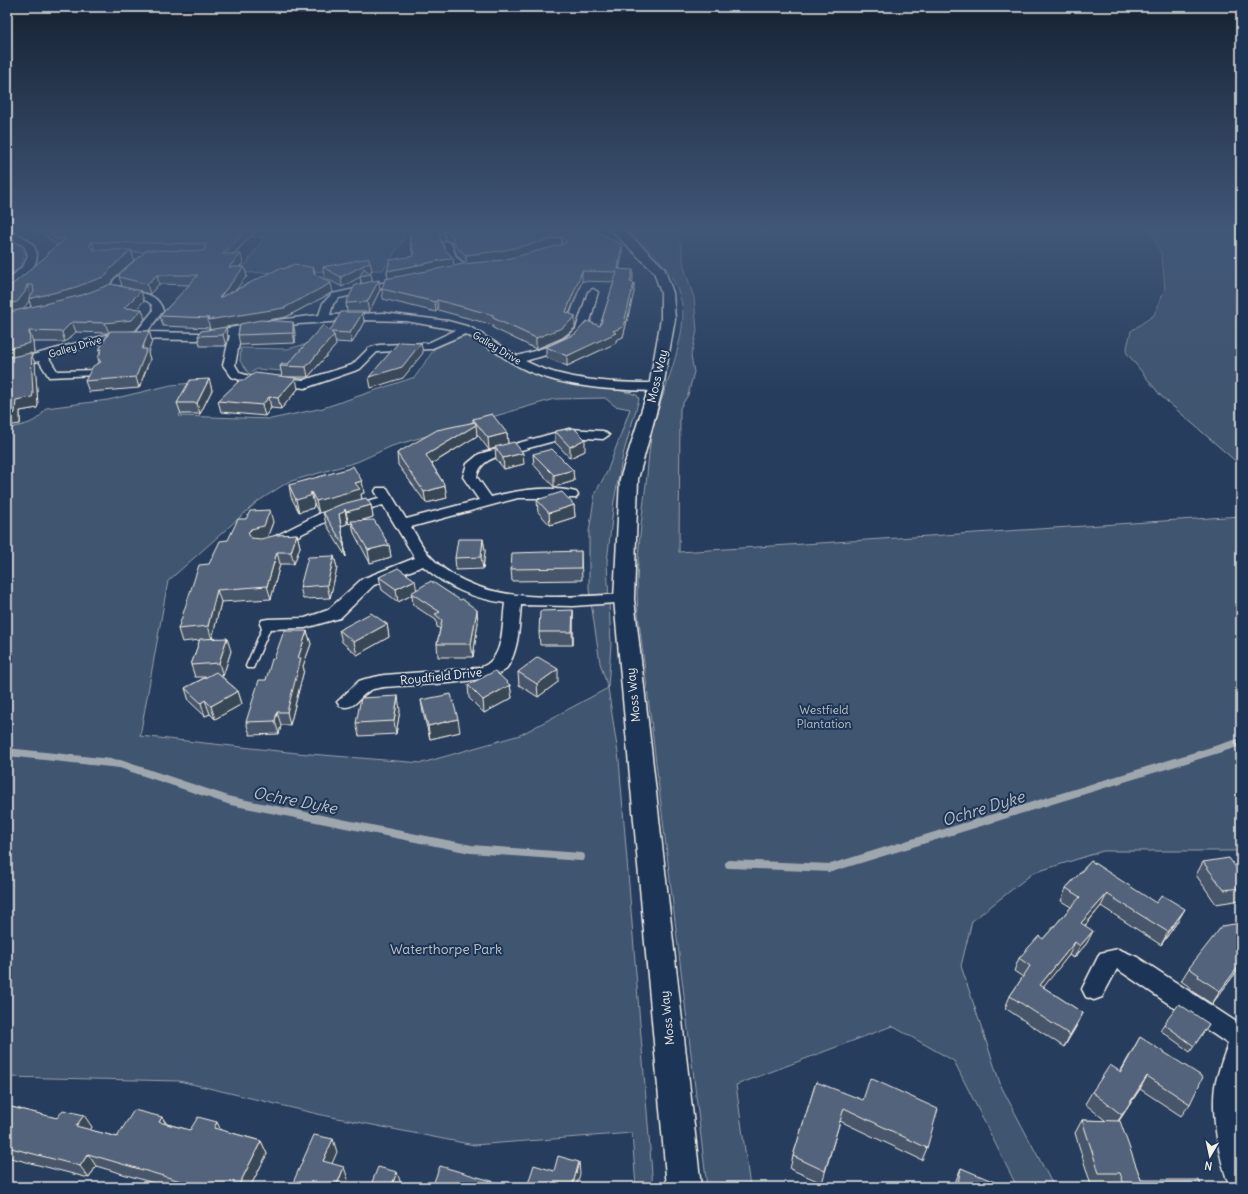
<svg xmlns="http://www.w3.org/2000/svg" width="1248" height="1194" font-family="Delius,sans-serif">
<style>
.green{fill:#40546f;stroke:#9aa2ac;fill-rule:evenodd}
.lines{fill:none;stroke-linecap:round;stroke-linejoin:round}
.stream{stroke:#9fa7ae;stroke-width:8}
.service-casing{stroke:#f4f1e8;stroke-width:3}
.minor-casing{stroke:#f4f1e8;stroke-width:3}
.tertiary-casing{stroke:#f4f1e8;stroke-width:3}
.service{fill:#1d3557;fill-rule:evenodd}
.minor{fill:#1d3557;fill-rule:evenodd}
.tertiary{fill:#1d3557;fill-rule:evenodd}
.wall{fill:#47566a;stroke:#f4f1e8;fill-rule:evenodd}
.shaded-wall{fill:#394656;stroke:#f4f1e8}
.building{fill:#52647b;stroke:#f4f1e8}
.labels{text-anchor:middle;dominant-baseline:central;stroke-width:4;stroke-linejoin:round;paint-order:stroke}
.far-street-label{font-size:10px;fill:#f4f1e8;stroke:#1d3557}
.street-label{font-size:12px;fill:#f4f1e8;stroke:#1d3557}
.park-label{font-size:12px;fill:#bec2c4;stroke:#1d3557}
.near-park-label{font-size:14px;fill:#bec2c4;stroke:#1d3557}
.near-water-label{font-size:16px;font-style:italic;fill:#bcbfc2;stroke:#1d3557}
</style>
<rect width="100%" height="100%" fill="#263d5d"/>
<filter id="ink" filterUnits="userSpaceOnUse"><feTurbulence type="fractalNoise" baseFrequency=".025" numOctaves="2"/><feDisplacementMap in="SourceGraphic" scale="8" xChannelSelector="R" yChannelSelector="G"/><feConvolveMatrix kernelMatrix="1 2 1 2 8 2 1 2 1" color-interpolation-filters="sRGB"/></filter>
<g filter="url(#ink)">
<path class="green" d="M248,228h156v11l-21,31 -143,3 24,-36 -35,-1z
M624,228h50l7,16 3,23 10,31 3,33 -6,25 3,16 -6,23 -8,13 -1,144 562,-36v330l-7,5h-131l-70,22 -61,48 -11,45 40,120 53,101h-37l-63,-126 -62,-35 -156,59 14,102h-43l-69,-574c-3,-41 2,-80 7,-121 3,-20 3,-40 7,-60 7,-34 39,-99 29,-132 -9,-32 -31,-53 -57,-72z
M1150,228h91v238l-80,-70 -35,-44 5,-21 23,-16 11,-26 -3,-33z
M7,239l10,4 8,11 -5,13 -13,11z
M466,336c25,5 42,29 66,37 17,6 34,9 51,12 18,3 36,4 54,10l2,4 -16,56 -9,46 -7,61 4,82 -3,44 11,72 34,427h-17l-4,-54 -158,12 -152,-30 -143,-34 -172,-4v-648c17,-5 29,-4 39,-21l62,-8 63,-15 22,-2 -14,33 92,3 52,-11 92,-31 20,-29 19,-10zM605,398l10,8 15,3 -23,63 -12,21 -6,39v57l11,74 8,25 -88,47 -98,28 -125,-10 -157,-17 28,-155 89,-79 31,-20 69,-20 35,-16 162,-47z
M303,345l8,1 -29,25 -25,-2 -8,5 -9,-13 1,-13 46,1z"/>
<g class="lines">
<path class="stream" d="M7,752l113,12 111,37 240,48 110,8
M729,864l102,4 410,-126"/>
<defs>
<path id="service" d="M268,621l4,3 -18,42 -1,2h-6l-1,-2 18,-42z"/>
<path id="minor" d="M7,231c26,7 42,23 18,45 -5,5 -11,10 -18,12v-7l17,-16 4,-10 -4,-9 -17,-9z
M446,241l5,3 5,13 11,10 2,2 -2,2h-6l-12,-11 -8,-16z
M136,262l5,3 -19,17 -2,6c16,5 38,3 43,23l-16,21 52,1 78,-13 42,-5 4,-12 9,-9 73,-16 3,1 2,2 -2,2 -69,15 -6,6 -3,11 54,-2 64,8 22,6 47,29c20,-6 44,-11 59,-27l12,-37 5,-3 5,3c-4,12 -6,28 -12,39 -11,19 -42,24 -61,30 39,20 88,22 131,22l6,4 -6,4c-42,-1 -89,-3 -128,-20 -22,-9 -40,-27 -63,-37l-35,15 -53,3 -17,17 -55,19 -62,-7 -11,-4 -9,-12 7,-30 -31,5 -85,-1 -65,19 8,13 44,-1 2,2 -6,3 -48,2 -10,-16 -32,7v-6l103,-28 26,-2 17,-21 -1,-6c-11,-12 -33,-5 -43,-16l6,-10 18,-16zM362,320l44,1 50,9 -28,13 -49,2 -10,3 -17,17 -48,15 -55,-4 -9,-3 -5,-8 6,-32 57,-9z
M569,429l34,2 6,4 -6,4 -34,-2 -70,19c-12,4 -20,9 -22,21l14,20c27,-7 57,-12 85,-5l2,3 -2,3h-58l-107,29c6,9 11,20 18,28 48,53 131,42 195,39l6,2 2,3 -2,3 -57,4 -52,-1c-2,21 -2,48 -16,65 -14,14 -98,15 -121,17 -4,1 -9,1 -13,3 -12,5 -15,21 -31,16l-3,-4 22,-21 6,-2 19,-4 94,-7c27,-6 24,-43 27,-65 -33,-5 -57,-15 -82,-37l-49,19 -34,33 -35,10 -37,1 -6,-1 -2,-4 2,-4 6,-1 37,-1 23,-8 34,-31 53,-21 -32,-53 -50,13 -57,29h-10l-2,-3 2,-3 57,-29 56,-14 -4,-7 2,-3h10l19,31 73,-19 -16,-23 4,-13 12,-10z
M1118,949l19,8 104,68v162h-11c-11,-27 -19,-72 -15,-101 3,-15 8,-28 13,-42l-111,-75 -15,28 -8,3 -8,-3 -4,-8 18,-36z"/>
<path id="tertiary" d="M609,228h12l25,22 18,18 9,25 2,26 -12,68 -25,92 -4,120 67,588h-34l-53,-588 6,-120 29,-92 12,-68v-26l-7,-21z"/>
</defs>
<use href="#service" class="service-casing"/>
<use href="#minor" class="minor-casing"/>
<use href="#tertiary" class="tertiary-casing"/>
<use href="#service" class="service"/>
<use href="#minor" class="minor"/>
<use href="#tertiary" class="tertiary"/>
</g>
<path class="wall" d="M37,228h221l-24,26 9,9 -3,4h4l3,9 -12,14 49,-21 30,-1 1,6 18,18 -47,25 -19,3 28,13v10l-55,2 -2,-10 2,-10 -14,2 2,10 -2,9h-26l-2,-10 12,-7v-1l-47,-2 -3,-10 30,-31 -31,-1 -9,10 -9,-2 3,9 -8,8 9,10 -10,12h14l3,10 -4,12 2,6 -11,29 -50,4 -4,-11 14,-18 -1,-5 2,-5 -1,-3 9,-17 -32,-1 -11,10h-32l1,11 -3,1 4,9 3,42 -1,3 -17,3v13l-13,-135 41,-34 -1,-2 10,-7zM132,252h13l-26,25 3,9 -12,-2 4,-6 20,-18zM29,300l2,7 -9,2 7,-8z
M421,228h171l30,26 -3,15 14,10 -1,3 2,10 -11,45 -7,3v3l-49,23 -21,-9v-10l54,-21 14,-44 -32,-1 -12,33 5,12v2l-13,10 -26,11 -43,-21v-3l-55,-15 -2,2 -53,-13 -1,-10 6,-10 -1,-8 26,-15 -3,-15 -1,-8zM445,240l7,3 5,13 9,8 -12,2 -1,-8 -8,-9 -3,-6z
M370,262l2,9 -2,1 3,10 6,-2 1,10 -11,22h-6l1,10 -12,21 -17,-1 1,3 -28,32h-22l12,12 -17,20 -10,-1 -6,8 -44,-4 -3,-11 27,-21 37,-4 -2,-10 8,-2 42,-33 17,-19 -1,-9 15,-19 -1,-7 -18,10 -18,-10 -1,-10z
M209,379l3,11 -12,24h-19l-4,-11z
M473,419l34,14 1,11 16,20 -20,5 -8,-10 -1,-11 -6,2 -12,-16v2l-45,28 13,22 2,12 -21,5 -28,-38 -1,-12 76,-31z
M555,431l30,20 -15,7 -15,-16z
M533,454l40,16 1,11 -20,6 -20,-22z
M362,481l2,12 -3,1 1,5 9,6 2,12 -11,3 27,25 2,12 -21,6 -16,-30 -2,-10 -3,1 -2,-3v3l-6,2 5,31 -20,-33 -3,-12 3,-2 -7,3 -5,-9 -1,4 -14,4 -8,-15 -2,-12z
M537,500l37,5 1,12 -25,8 -12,-13z
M273,522l-6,16 30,-4 3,13 -6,17h-14l-9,35 -50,3 -9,37 19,12 -8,25h-2l17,15 4,13 -27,15 -5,-5 -5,2 -16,-15 -4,-13 21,-11h-11l-4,-12 9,-25 -18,2 -4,-13 31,-65 19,-24z
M483,539l2,12 -2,18 -27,1 -1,-12z
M581,551l1,29 -70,1 -1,-12z
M334,556l3,12 -7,30 -27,1 -3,-12z
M379,577l37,13 62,32 -5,35h-35l-1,-13 3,-15 -3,-2 -1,-7 -23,-15 -1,-10 -14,7 -16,-12z
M573,610v35h-33l-1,-13z
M387,624l2,13 -32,18 -15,-13 -3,-12z
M307,631l4,13 -8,22 1,4 -14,55h-9l-2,9 -29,1 -4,-13 20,-42 8,-21z
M518,672l40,10 -20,15 -19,-12z
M468,685h42l2,13 -28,15 -15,-15z
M421,700l39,32 -30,7 -7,-26z
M400,710l-4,24 -37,2 -3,-13z
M1091,861l87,60 -17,24 -60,-39 -16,20 2,17 -13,15 -5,-3 -26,32 40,26 -6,12 -13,22 -59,-39 5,-12 13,-19 -9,-6 5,-13 24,-19 28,-32 -10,-6 5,-13z
M1203,862l38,12v26l-25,4 -20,-29z
M1241,923v43l-29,38 -22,-14 1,-2 -10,-7 8,-13z
M1164,1024h45l-19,28 -30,-22z
M1140,1037l50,67 -9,12 -41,-27 -21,32 22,59 61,7h-90v-2h-21l-16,-52 7,-13 24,1 -21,-17 7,-12 28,-20z
M816,1082l111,66 -5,12 -82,-39 -18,62 -32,-14 3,-13z
M7,1106l85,21 -2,3 27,7 45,-20 5,7 23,6h31l40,11 6,13 -17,33h-83l-71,-21 -7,12 -82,-21z
M961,1168l36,19h-43l2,-7z"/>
<path class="shaded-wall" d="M248,228h10l-33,35 -2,-9z
M444,231l1,9 -5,5 -1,-9z
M561,237l1,9 -60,15 -36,3v-9z
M92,242l3,10 -6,-6z
M622,245v9l-4,24v-9z
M131,250l3,10 -20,18 -5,8 -32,12 -45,11 -3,-9v1l-8,11 -14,5v-13l20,-19 3,10 -1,4 82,-31z
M241,254l2,9 -12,13 -2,-9z
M453,258l1,9 -66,13 -1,-9z
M370,262l2,9 -8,4 7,-1 2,9 -11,2 -2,-8 -18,10 -1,-10z
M244,267l3,9 -26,32 -2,-10z
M633,270v9l-3,13v-10z
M582,271v10l-16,41v-10z
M157,275l2,9 -9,10 -3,-10z
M379,280l1,10 -11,22 -2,-10z
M331,283l2,9 -47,25 -60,10 2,10 -2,9 -3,-11 -13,-5 -2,-10z
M634,283v9l-11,45 -7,3v3l-49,23v-10l46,-25z
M141,291l3,10 -17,17 -3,-10z
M437,300l1,10 -2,2 -1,-10z
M142,309l3,10 -10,12 -26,2 -4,-10z
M363,312l1,10 -12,21 -2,-10z
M575,316v12l-13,10 -26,11v-11z
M72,322l4,10 -11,10 -3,-10z
M293,322l2,11v10l-2,-10z
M29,331l4,11 1,11 -3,1 4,9 3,42 -1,3 -17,3v13l-13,2v-77z
M149,331l3,10 -4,12 2,6 -11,29 -3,-11 6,-28z
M334,335l2,10 -28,32 -2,-10z
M421,343l2,10 -20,25 -32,10 -2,-11z
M296,378l2,11 -17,20 -3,-11z
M209,379l3,11 -12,24 -3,-11z
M269,397l2,11 -6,8 -3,-11z
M476,425l1,11 -49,30 -2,-11z
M507,433l1,11 -19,6 -1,-12z
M585,439v12l-15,7v-11z
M523,453l1,11 -20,5 -1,-11z
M573,470l1,11 -20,6v-12z
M362,481l2,12 -3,1 1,7 -43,12 -3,-12 39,-18z
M445,486l2,12 -21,5 -2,-11z
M311,492l3,12 -1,4 -14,4 -3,-12z
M371,505l2,12 -20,6 -2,-2 1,2 -3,1 -3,-12z
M574,505l1,12 -25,8 -1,-12z
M345,509l2,12v3l-6,2 5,31 -7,-43z
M270,510l3,12 -6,16 -16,7 -3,-12z
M297,534l3,13 -6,17 -3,-12z
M483,539l2,12 -2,18 -2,-12z
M389,545l2,12 -21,6 -2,-13z
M277,552l3,12 -9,35 -4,-13z
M334,556l3,12 -7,30 -3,-13z
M415,580l2,12 -6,1 1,2 -14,7 -2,-13z
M217,590l4,12 -9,37 -4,-13z
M477,610l1,12 -5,35 -2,-13z
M573,610v35l-1,-13z
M387,624l2,13 -32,18 -3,-13z
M307,631l4,13 -8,22 1,4 -14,55 -3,-13 11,-54z
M227,638l4,13 -8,25 -4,-13z
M558,669v13l-20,15 -1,-13z
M510,685l2,13 -28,15 -1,-13z
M238,691l4,13 -27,15 -4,-13z
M398,696l2,14 -4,24 -2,-13z
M205,700l5,14 -5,2 -4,-13z
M277,712l4,13 -2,9 -4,-13z
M458,719l2,13 -30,7 -2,-13z
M1107,894l-6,12 -25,30 5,-13z
M1185,909l-7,12 -17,24 7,-13z
M1093,931l-6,12 -13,15 6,-12z
M1075,942l-6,13 -34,43 5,-13z
M1241,963v3l-29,38 8,-13z
M1083,1013l-6,12 -13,22 6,-12z
M1147,1076l-7,13 -26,38 8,-12z
M84,1115l8,12 -7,12 -9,-13z
M162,1117l7,12 -10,-7z
M217,1122l6,13 -9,-7z
M333,1139l4,13 -9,21 -5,-12z
M261,1141l6,13 -17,33h-12z
M88,1154l8,12 -7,12 -9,-12z
M579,1162l1,12 -4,13h-4z
M344,1167l4,12 -3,8h-9z
M397,1172l4,12 -1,3h-9z"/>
<path class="building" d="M44,228h204l-25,26h18l-12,13h15l-25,31 61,-30 4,1 10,-5 20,4 -1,3 2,3 16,9 -47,25 -76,12 1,-2 -49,-2 38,-41h-41l-10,9 -28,-7 1,-4 27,-23 54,1 4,-1v-6l-113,-2 -3,4 6,4h36l-20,18 -5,8 -33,12 -45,11 6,-7 -1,-7h-6l-2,7 -8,10 -10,2v-15l43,-36h-3l19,-14h-9z
M421,228h171l30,17 -4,24 15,1 -3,12 4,1 -11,44 -10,4 3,2 -49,23 -21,-9 29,-13 12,-13 13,5 17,-54 -35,-1 -16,41 9,4 -1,2 -12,10 -26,10 -43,-20v-3l-56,-15 -2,2 -53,-13 3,-10 78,-15 40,-4 61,-16 3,-3 -6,-4 -60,14 -35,4 -10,-8 -5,-13 -7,-3 -5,5 6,13 8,9 -66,13 3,-11 24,-4 -5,-23z
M369,258l1,4 -29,15 -18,-10z
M364,268l7,6 -11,2z
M379,280l-12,22 -21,1 9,-18z
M111,284l30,7 -17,17 18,1 -10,11 -27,3 -33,-1 -10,10 -33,-1 1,12 -23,6v-37h3l72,-17z
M341,312h22l-13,21 -19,-1 3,3 -28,32 -26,-1 2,-2h6l35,-39 7,6z
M261,320l32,2v11l-55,2 2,-11z
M226,327l-3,8 -25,1 3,-5z
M110,331h39l-7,18h5l-11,28 -51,4 8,-15 8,-4 -3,-4 4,-9 -3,1z
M399,342l22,1 -19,24 -33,10z
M31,353l2,41 -1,3 -16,3 -1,13 -8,2v-57z
M255,373l41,5 -18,20 -9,-1 -7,8 -44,-4 22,-21h5z
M209,379l-12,24h-20l13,-23z
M492,414l15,19 -19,5 -15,-19z
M475,422l1,3 -50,30 19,31 -21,6 -27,-39 40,-23z
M574,428l11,11 -15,8 -15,-16z
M514,442l9,11 -20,5 -8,-11z
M552,449l21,21 -19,5 -21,-21z
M353,466l9,15 -7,2 5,6 -44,12 -5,-9 -1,4 -14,4 -7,-15 58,-16z
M562,492l12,13 -25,8 -12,-13z
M366,498l5,7 -25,7 -1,-3 -1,3 -5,2 5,31 -21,-33 19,-8z
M270,510l-6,16 -13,3 -3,4 3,5 10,1 16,-4 20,-1 -6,18h-14l-10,34 -50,4 -9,36 -30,3 21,-64 10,-1 11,-23 8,-1 10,-21h8l4,-8z
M374,520l15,25 -21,5 -17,-29z
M458,539h25l-2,18 -26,1z
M581,551v17l-70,1 1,-16z
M334,556l-7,29 -27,2 8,-30z
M398,568l17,12 -19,9 -17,-12z
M431,581l29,19 2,-1 15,11 -6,34h-34l5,-24 -7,-6 5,-2 -29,-19z
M573,610l-1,22h-33l1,-21z
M371,613l16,11 -33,18 -15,-12z
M284,631h23l-9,27h3l-14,54h-10l-2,9 -29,1 13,-42h7l6,-21h2z
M227,638l-8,25 -28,2 9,-26z
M538,657l20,12 -21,15 -19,-12z
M495,671l15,14 -27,15 -15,-15z
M216,672l22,19 -27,15 -6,-6 -4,3 -16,-15z
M451,694l7,25 -30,7 -7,-26z
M398,696l-4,25 -38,2 5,-25z
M1229,858l12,16v14l-17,2 -21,-28z
M1091,861l65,42 6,-8 23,14 -17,23 -61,-38 -26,29 12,8 -13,15 -5,-4 -35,43 43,28 -13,22 -60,-39 20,-30 -11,-8 20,-22 4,3 37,-42 -14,-9z
M1241,923v40l-21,28 -22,-14 1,-2 -10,-7 33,-42z
M1179,1004l30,20 -15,22 -30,-22z
M1140,1037l63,40 -13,27 -43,-28 -25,39 -30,-23 18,-27 11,7z
M870,1078l68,31 -11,39 -83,-40 -19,63 -32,-15 23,-74 47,18z
M7,1106l50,12 6,-8 21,5 -8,11 41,11 17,-27 28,7 -3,5 31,8 8,-13 19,5 -3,6 47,13 -23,46h-37l-113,-33 -8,12 -73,-19z
M1082,1120l38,1 21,59h58l3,7h-77l-5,-14h-21z
M314,1135l19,4 -10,22 21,6 -8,20h-45z
M558,1156l21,6 -7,25h-45l7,-22 20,6z
M440,1166l72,21h-80z
M378,1167l19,5 -6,15h-21z
M961,1168l36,15v4h-40z"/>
</g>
<linearGradient id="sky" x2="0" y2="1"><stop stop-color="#152233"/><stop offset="0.58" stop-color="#415778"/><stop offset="1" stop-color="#415778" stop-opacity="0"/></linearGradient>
<rect width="1248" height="395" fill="url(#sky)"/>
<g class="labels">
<g class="far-street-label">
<text transform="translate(75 347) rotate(-16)">Galley Drive</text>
<text transform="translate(497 348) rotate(31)">Galley Drive</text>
</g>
<g class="street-label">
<text transform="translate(657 376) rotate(-77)">Moss Way</text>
<text transform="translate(441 676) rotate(-6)">Roydfield Drive</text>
<text transform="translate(633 695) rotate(-96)">Moss Way</text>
<text transform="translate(667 1018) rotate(-96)">Moss Way</text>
</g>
<g class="park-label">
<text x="824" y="709">Westfield<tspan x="824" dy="14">Plantation</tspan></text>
</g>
<g class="near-park-label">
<text x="446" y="949">Waterthorpe Park</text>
</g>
<g class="near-water-label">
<text transform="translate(295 800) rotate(11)">Ochre Dyke</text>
<text transform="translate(983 808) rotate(-17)">Ochre Dyke</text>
</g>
</g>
<rect width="1248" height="1194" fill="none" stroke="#1d3557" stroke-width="24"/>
<rect x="12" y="12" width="1224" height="1170" fill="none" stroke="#f4f1e8" stroke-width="1.5" filter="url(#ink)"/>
<g transform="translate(1210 1156) rotate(189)" stroke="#1d3557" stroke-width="3" paint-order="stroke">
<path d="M0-3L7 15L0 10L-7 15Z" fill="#f4f1e8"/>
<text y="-6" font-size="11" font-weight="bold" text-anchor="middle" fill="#f4f1e8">N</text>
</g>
</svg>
